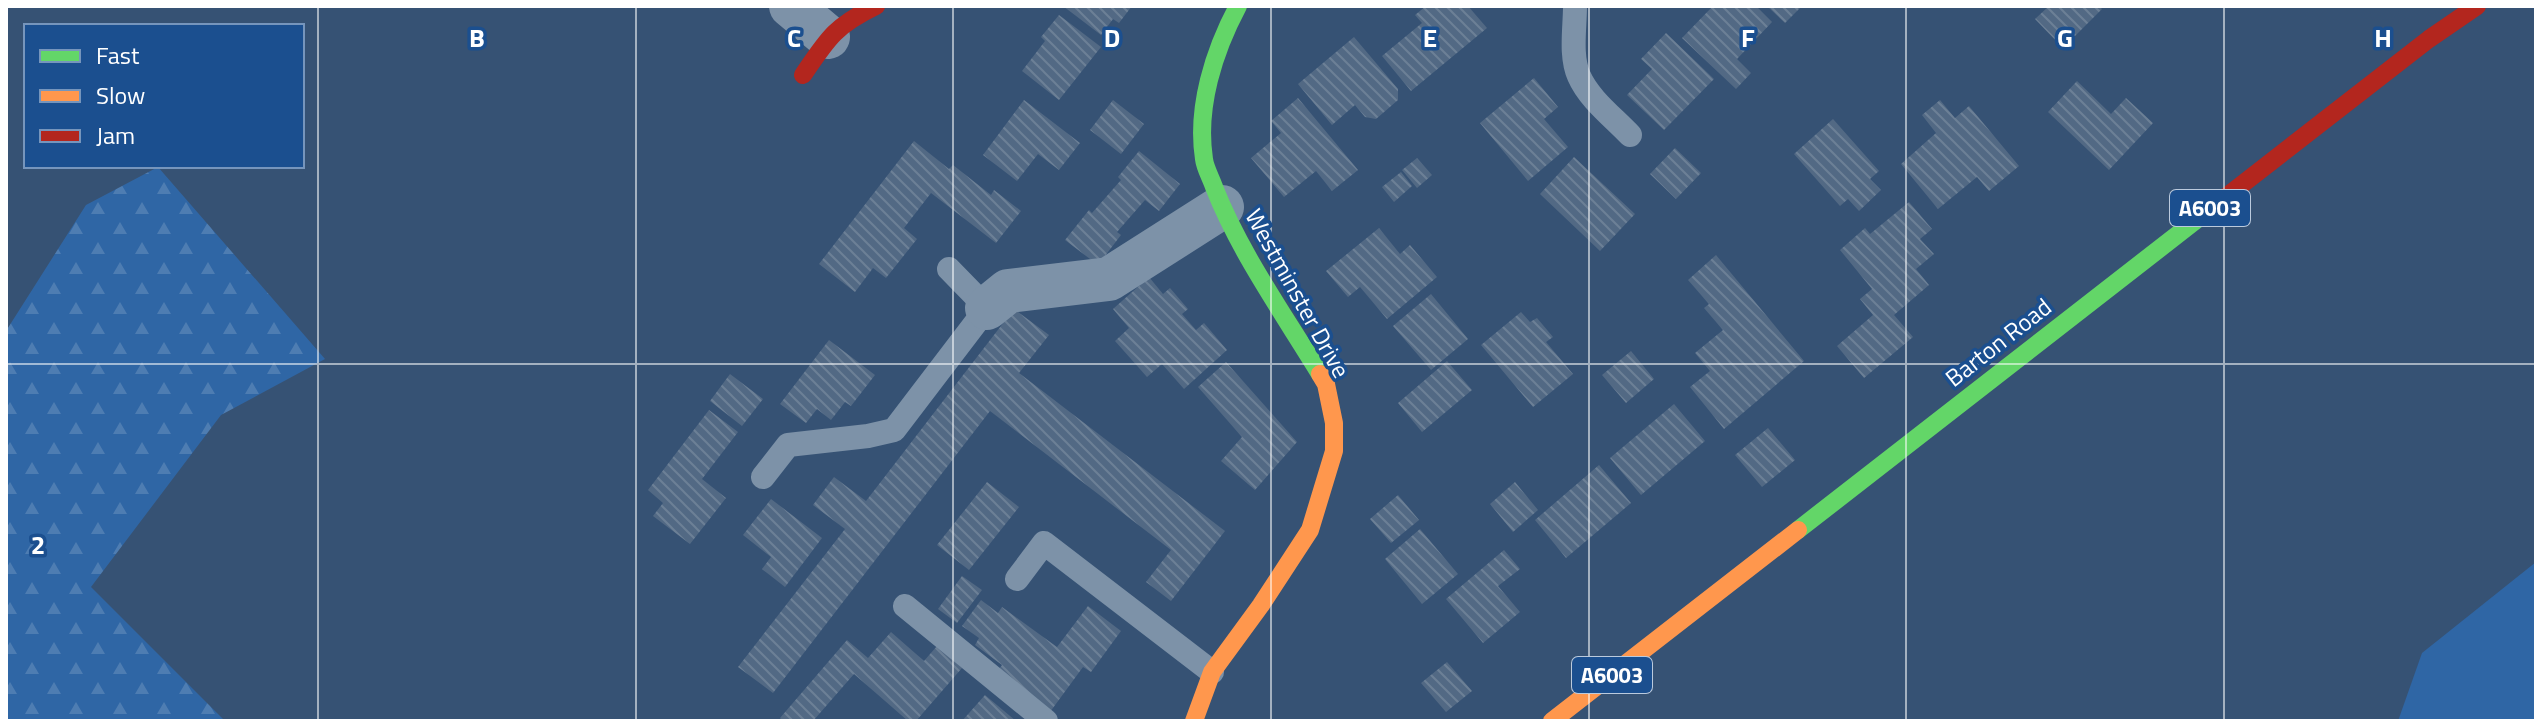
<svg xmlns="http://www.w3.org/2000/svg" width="2542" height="727" font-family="'Titillium Web',sans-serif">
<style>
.green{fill:#2f66a5}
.forest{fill:url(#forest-firs)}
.building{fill:url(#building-back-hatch)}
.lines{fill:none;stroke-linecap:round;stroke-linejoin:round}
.lane{stroke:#7d92a8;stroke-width:24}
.street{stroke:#7d92a8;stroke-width:44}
.fast{stroke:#63d668;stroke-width:18}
.slow{stroke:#ff974d;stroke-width:18}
.jam{stroke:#b3261e;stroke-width:18}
.grid{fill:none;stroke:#fff;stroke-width:2;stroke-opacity:0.55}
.labels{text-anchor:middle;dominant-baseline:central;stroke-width:7;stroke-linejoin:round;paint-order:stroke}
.shield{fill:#1b4f8f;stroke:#bbcadd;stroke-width:2}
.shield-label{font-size:22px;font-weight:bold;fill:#fff}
.street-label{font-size:24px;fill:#fff;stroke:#1b4f8f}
.grid-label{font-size:26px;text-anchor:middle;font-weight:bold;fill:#fff;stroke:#1b4f8f;stroke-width:7;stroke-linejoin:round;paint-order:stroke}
</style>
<defs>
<pattern id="forest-firs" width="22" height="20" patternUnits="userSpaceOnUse" patternTransform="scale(2)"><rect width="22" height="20" fill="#2f66a5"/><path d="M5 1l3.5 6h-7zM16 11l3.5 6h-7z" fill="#4e7db2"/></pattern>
<pattern id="building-back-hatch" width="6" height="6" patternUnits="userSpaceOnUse" patternTransform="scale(2)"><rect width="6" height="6" fill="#526984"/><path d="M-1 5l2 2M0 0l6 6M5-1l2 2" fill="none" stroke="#6c8096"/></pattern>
</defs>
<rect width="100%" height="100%" fill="#365274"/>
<path class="green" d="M2536,562v159h-138l24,-68z"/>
<path class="forest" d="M158,167l167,192 -104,56 -130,172 134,134h-219v-390l80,-126z"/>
<path class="building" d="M1063,6h69l-13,17 -6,-4 -12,16z
M1426,6h42l19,22 -76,63 -29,-35 40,-33 -7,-8z
M1713,6h43l16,16 -35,37 14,14 -15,16 -54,-51z
M1767,6h35l-17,17z
M2049,6h50l3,3 -39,39 -28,-29z
M1059,15l42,32 -42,53 -37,-29 23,-30 -4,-4z
M1666,33l48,46 -50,51 -37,-35 25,-26 -11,-10z
M1354,37l44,52v11l-22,19 -11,-2 -10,-12 -23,20 -34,-41z
M1534,78l24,29 -14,12 24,28 -40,34 -48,-58z
M2077,81l34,33 15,-16 27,25 -44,47 -61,-58z
M1298,98l60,72 -26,21 -16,-20 -32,26 -33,-39 30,-25 -10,-12z
M1024,100l56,43 -21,27 -21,-16 -21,27 -34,-26z
M1113,100l31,24 -23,30 -31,-24z
M1940,100l15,18 14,-12 50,60 -30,25 -12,-14 -39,32 -37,-45 35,-31 -14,-18z
M1833,119l46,52 -9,8 11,11 -22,21 -11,-12 -8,7 -46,-52z
M914,141l35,28 4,-4 38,30 3,-5 27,21 -25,32 -65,-50 -27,35 13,11 -31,39 -13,-10 -18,24 -36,-28z
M1675,148l26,25 -25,26 -26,-25z
M1139,151l41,33 -21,27 -14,-11 -28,32 4,3 -23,30 -33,-25 24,-30 3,3 29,-33 -3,-3z
M1574,157l61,57 -35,37 -60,-57z
M1417,158l15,17 -15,13 -15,-18z
M1401,172l11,14 -18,16 -12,-15z
M1909,202l23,27 -12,10 14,15 -18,15 13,16 -35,30 19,22 -49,41 -27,-32 36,-31 -13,-16 12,-10 -32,-39 25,-22 5,6z
M1379,228l21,26 10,-9 27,32 -50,42 -27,-32 -12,10 -22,-26z
M1716,255l88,106 -80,68 -34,-42 20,-16 -15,-18 28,-23 -19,-22 5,-4 -21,-24z
M1149,277l14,17 7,-6 18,21 -6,5 14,16 8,-7 23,27 -43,39 -22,-25 -15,13 -32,-36 14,-13 -16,-19z
M1431,294l37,45 -37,31 -38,-44z
M1014,309l35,26 -30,38 206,158 -54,70 -25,-19 25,-32 -181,-139 -217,282 -35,-26 107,-138 -32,-24 21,-28 32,24z
M1521,312l9,10 7,-4 16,19 -7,5 27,32 -40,33 -52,-62z
M829,340l46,35 -24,31 -6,-4 -14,18 -14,-11 -11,14 -26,-19z
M1631,351l23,28 -28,24 -24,-28z
M1447,361l25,29 -50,42 -24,-29z
M1226,362l71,80 -42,48 -34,-29 21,-24 -44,-50z
M730,374l33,25 -21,27 -32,-25z
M1674,404l31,37 -64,54 -31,-37z
M709,410l29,22 -36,47 24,19 -36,46 -37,-28 10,-13 -15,-13z
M1768,428l27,32 -33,27 -27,-32z
M1599,465l32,38 -65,55 -31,-38z
M987,482l32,25 -50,63 -32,-25z
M1515,482l23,28 -25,22 -23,-28z
M1398,495l21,25 -28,23 -21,-24z
M771,499l51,39 -37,49 -23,-18 9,-12 -28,-22z
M1420,529l38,45 -36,30 -37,-45z
M1504,550l16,19 -22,17 22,26 -37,31 -37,-44z
M962,576l20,14 -25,33 -19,-14z
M981,600l17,13 4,-6 55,40 31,-41 33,25 -30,41 -8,-5 -33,45 -53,-40 5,-7 -27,-20 4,-7 -17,-12z
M891,632l33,29 13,-15 25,22 -46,53h-8l-54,-47 -41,47h-30l-3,-3 67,-78 21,18z
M1447,662l25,29 -26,21 -25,-29z
M985,695l31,26h-54z"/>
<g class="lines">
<path class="lane" d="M1575,6c0,22 -5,50 4,70 10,23 34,41 51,59
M763,477l25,-32 80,-9 26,-6 93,-122 -38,-39
M1017,579l27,-36 168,129
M905,606l141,115"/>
<path class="street" d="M791,6l37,31
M987,308l21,-17 101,-12 113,-72"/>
<path class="fast" d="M1238,6c-24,45 -42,101 -34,153 1,9 7,19 10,28 26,66 69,126 106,187
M1798,530l406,-316"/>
<path class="slow" d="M1194,721l18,-49 49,-67 49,-75 24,-79v-28l-8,-39 -6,-10
M1552,721l246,-191"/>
<path class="jam" d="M803,75c25,-37 32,-49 73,-69
M2204,214l225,-175 48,-33"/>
</g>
<path class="grid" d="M318,6v715M636,6v715M953,6v715M1271,6v715M1589,6v715M1906,6v715M2224,6v715M6,364h2530"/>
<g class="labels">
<g class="shield">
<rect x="2170" y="190" width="80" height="36" rx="6"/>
<rect x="1572" y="657" width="80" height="36" rx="6"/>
</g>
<g class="shield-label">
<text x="2210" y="208">A6003</text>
<text x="1612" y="675">A6003</text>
</g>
<g class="street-label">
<text transform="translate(1298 293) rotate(61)">Westminster Drive</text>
<text transform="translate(1998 342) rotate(-38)">Barton Road</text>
</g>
</g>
<g class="grid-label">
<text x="477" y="47">B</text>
<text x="794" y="47">C</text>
<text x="1112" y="47">D</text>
<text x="1430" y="47">E</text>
<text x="1748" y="47">F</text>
<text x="2065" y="47">G</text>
<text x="2383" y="47">H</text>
<text x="38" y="554">2</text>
</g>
<rect width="2542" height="727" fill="none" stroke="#ffffff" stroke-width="16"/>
<rect x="24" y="24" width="280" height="144" fill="#1b4f8f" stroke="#7695bc" stroke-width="2"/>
<rect x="40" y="50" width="40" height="12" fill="#63d668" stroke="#7695bc" stroke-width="2"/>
<text x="96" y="64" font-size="24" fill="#ffffff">Fast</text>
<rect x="40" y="90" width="40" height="12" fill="#ff974d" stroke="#7695bc" stroke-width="2"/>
<text x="96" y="104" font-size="24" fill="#ffffff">Slow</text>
<rect x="40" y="130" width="40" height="12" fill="#b3261e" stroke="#7695bc" stroke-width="2"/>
<text x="96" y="144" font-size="24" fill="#ffffff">Jam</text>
</svg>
